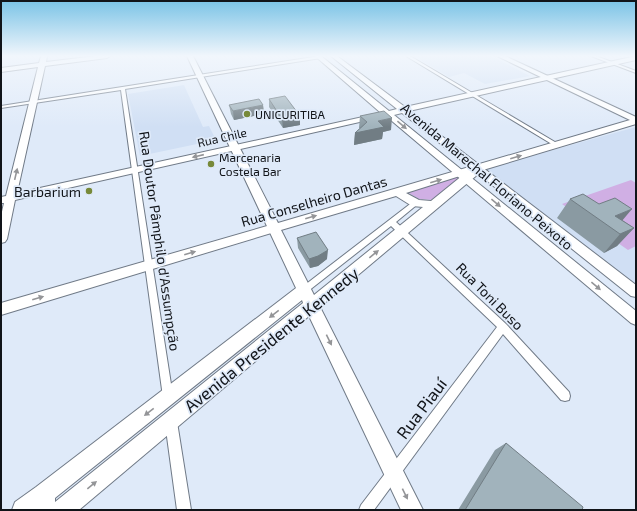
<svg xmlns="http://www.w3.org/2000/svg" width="637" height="511" font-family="'Exo 2',sans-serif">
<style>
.built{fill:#d0dff4}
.green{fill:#d0afe4}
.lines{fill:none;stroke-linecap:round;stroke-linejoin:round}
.street-casing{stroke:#707a87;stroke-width:2}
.secondary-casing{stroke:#707a87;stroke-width:2}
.primary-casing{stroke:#707a87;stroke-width:2}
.street{fill:#fff;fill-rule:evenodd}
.secondary{fill:#fff;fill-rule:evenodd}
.primary{fill:#fff;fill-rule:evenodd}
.wall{fill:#8a9aa2}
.shaded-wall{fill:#717d84}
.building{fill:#a1b3bc;stroke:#717d84}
.oneway{fill:#949598}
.poi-dot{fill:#778939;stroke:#dfeaf9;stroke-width:1.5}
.labels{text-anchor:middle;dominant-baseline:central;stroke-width:3.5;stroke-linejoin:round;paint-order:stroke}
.far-poi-label{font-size:12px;fill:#111419;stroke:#dfeaf9;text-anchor:start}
.far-street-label{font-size:12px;fill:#111419;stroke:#dfeaf9}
.street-label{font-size:14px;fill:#111419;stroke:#dfeaf9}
.poi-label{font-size:14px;fill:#111419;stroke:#dfeaf9;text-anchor:end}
.near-street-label{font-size:17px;fill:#111419;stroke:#dfeaf9}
</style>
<rect width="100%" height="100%" fill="#dfeaf9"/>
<path class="built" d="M414,56h77l39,20 -45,8 -21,-11 -15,4z
M184,85l19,42 6,-1 7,14 -76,16 -12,-62z
M636,127v159l-151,-117z"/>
<path class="green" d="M457,177l2,2 -26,21 -14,-1 -12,-7z
M631,180l5,3v63l-8,4 -66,-46z"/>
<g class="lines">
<defs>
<path id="street" d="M320,56l1,2 -196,31 48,308 -1,4 -4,1 -4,-1 -1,-4 -42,-307 -120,18v-2z
M406,56h4l150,89 -5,1z
M591,56h5l40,15v2z
M414,201h4l1,2 -23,19 110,102 63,68 1,4 -1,4 -4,1 -4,-1 -58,-66 -129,176h-15l2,-5 136,-178 -106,-101 -84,66 -3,2 -3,-2 -1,-2 1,-2z
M171,416l4,2 2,4 14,88h-14l-12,-88 2,-4z"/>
<path id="secondary" d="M41,56h6l-1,6 50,-6h14l-3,2 -62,8 -28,127 364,-80 -66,-57h6l68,55 8,-2 -66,-53h6l68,51 231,-51v4l-227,51 227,174v12l-5,-1 -229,-183 -8,2 242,196v14l-5,-2 -245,-207 -371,84 -8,39 -2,3 -4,1v-27l3,-13h-3v-6l5,-1 32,-129 -37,5v-4l38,-5z
M274,224l4,1 2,3 -2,3 -277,84v-12z"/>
<path id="primary" d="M187,56h6l85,167 352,-103 -133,-64h8l131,61v7l-153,46 -163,137 103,203h-22l-92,-194 -230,194h-67l3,-8 21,-15 260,-199zM463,175l-32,26 -12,-1 -13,-7zM396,196l16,10 11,1 -109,88 -33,-65zM302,300l1,3 -248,199v-4z"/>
</defs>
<use href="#street" class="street-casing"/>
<use href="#secondary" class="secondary-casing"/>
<use href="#primary" class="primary-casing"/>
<use href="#street" class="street"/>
<use href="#secondary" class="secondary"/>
<use href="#primary" class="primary"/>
</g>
<path class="wall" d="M269,99l31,17v9l-17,3 -14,-21z
M229,105h34l1,9 -30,6 -3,-6z
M360,116l31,14 -8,2 -1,7 -28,6 1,-12 5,-5h-1z
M570,199l29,5 35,24 -17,18 -13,7 -47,-35z
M297,238l30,21 -9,7 -8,2 -12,-20z
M506,443l76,67h-124l37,-60z"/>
<path class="shaded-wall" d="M263,105l1,9 -30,6 -1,-9z
M300,116v9l-17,3 -1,-9z
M392,118l-1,12 -8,2 -1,7 -28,6 1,-12 23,-12z
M632,209l-16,19 -1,-12z
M634,228l-17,18 -13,7 16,-19z
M328,250l-1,9 -9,7 -8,2 -1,-9z"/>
<path class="building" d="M285,96l15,20 -18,3 -13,-20z
M259,99l4,6 -30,6 -4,-6z
M384,111l8,7 -14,3 6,6 -29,6 12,-11 -7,-6z
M583,194l16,10 16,-6 17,11 -17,7 19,12 -14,6 -50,-35z
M316,232l12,18 -10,6 -9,3 -12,-21z
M506,443l77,64 -1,3h-117z"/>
<defs><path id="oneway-solid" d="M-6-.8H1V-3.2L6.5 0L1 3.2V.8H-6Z"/></defs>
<g class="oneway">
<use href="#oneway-solid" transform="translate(402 125) rotate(40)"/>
<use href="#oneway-solid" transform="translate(198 156) rotate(167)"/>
<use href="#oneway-solid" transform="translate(516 157) rotate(-16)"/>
<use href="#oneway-solid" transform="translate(16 174) rotate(-77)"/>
<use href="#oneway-solid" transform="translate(436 181) rotate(-16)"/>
<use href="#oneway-solid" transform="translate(496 203) rotate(40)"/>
<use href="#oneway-solid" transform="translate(311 217) rotate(-16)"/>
<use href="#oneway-solid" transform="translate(190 253) rotate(-16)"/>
<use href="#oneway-solid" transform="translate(374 254) rotate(-39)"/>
<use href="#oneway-solid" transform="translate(596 286) rotate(40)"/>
<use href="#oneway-solid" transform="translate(38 298) rotate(-16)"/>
<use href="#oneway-solid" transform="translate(274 314) rotate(142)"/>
<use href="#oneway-solid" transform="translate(329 340) rotate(64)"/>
<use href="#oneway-solid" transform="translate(149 412) rotate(142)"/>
<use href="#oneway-solid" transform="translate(92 485) rotate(-39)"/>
<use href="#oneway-solid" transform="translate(405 494) rotate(64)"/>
</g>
<linearGradient id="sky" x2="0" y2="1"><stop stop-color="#7ac3e6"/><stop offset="0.44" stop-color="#f1f6fc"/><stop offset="1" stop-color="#f1f6fc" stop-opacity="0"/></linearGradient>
<rect width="637" height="127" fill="url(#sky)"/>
<g class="poi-dot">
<circle cx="247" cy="114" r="4"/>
<circle cx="211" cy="164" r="4"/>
<circle cx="89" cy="191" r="4"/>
</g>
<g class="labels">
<g class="far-poi-label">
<text x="255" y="114">UNICURITIBA</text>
<text x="219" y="157">Marcenaria<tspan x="219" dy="14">Costela Bar</tspan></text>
</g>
<g class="far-street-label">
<text transform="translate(222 137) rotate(-13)">Rua Chile</text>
</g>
<g class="street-label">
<text transform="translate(487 176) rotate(40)">Avenida Marechal Floriano Peixoto</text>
<text transform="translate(314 201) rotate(-16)">Rua Conselheiro Dantas</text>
<text transform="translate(160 241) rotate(82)">Rua Doutor Pâmphilo d'Assumpção</text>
<text transform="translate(490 296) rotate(45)">Rua Toni Buso</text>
</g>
<g class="poi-label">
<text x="81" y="191">Barbarium</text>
</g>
<g class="near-street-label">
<text transform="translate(271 339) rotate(-39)">Avenida Presidente Kennedy</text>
<text transform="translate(421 408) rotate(-53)">Rua Piauí</text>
</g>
</g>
<rect width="637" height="511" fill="none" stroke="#111419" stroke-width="4"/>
</svg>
